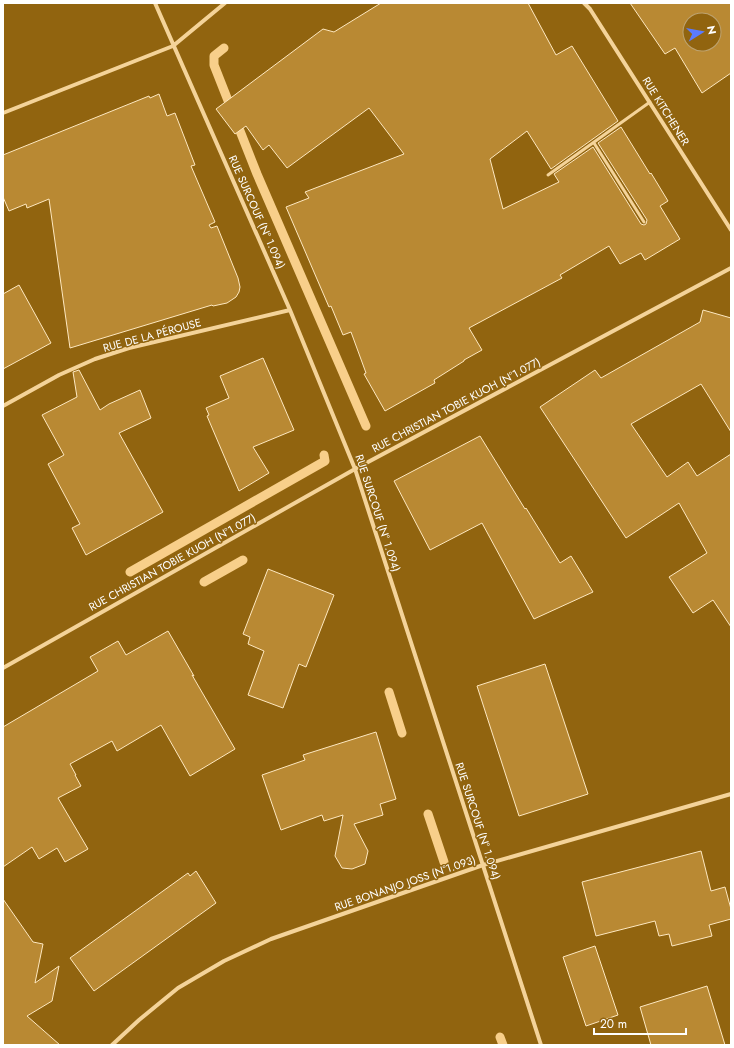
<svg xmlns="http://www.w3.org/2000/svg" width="734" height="1048" font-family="Jost,sans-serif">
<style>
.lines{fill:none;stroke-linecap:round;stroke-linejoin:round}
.stream{stroke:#f8cf8a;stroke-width:9}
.building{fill:#b98933;stroke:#fee8c0;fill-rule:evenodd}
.service{stroke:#f4d399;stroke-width:3}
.minor{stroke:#f4d399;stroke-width:4}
.labels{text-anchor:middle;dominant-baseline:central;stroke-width:3;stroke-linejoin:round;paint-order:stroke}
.street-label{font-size:11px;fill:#fff;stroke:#91640f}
</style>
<rect width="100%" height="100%" fill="#91640f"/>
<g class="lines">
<path class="stream" d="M224,48l-10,8v9l43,109 109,252
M130,572l195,-111 -1,-6
M204,582l39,-22
M389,692l13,41
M428,814l16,48
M500,1037l3,8"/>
</g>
<path class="building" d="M381,3h147l28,52 16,-9 46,75 -67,48 -24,-38 -37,28 13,50 56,-27 -5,-8 39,-27 48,77 3,1 2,-1 1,-4 -49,-77 23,-16 29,47 1,-1 17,28 -8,5 20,33 -35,21 -4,-7 -21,11 -11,-18 -49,29 2,3 -93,50 13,22 -18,10v1l-30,19 1,3 -50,28 -21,-37 2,-1 -15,-41 -8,3 -12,-29 -2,1 -43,-100 23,-9 -4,-6 99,-38 -35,-46 -82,60 -18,-23 -6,5 -17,-24 -11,8 -19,-25 107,-80 11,3z
M630,3h101v70l-29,20 -27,-45 -10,6zM690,20h24v24h-24z
M159,94l8,22 8,-3 20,52 -4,1 24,56 -6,3 2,3 6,-2 21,52 2,9 -1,5 -3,5 -9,6 -14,3 -1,-1 -142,43 -21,-149 -22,9 -1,-4 -17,7 -6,-14v-42l146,-59 1,2z
M19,285l32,58 -48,26v-75z
M703,310l28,8v114l-30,-48 -70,40 36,53 21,-15 9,14 34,-22v173l-18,-27 -20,13 -24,-36 38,-24 -28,-50 -53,35 -86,-131 55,-37 6,8 99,-56z
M263,358l31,72 -41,17 16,26 -30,18 -32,-75 2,-1 -3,-7 23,-10 -9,-22z
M79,370l21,40 9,-6 31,-14 11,28 -32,15 44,79 -77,43 -14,-27 8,-4 -32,-60 16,-9 -22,-40 35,-18 -4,-25z
M480,436l45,73 1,-1 34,55 11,-7 22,36 -59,27 -52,-96 -52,27 -36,-69z
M268,569l66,26 -28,72 -7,-3 -16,44 -35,-13 16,-44 -16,-7 2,-7 -7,-3z
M168,631l26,45 -2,-1 43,74 -45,27 -29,-51 -44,26 -5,-10 -42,23 6,11h-1l6,11 -23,12 30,51 -23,13 -8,-14 -18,11 -7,-12 -29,20v-140l95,-56 -8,-14 28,-16 8,14z
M545,664l43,130 -69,22 -42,-130z
M376,732l20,67 -16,5 3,11 -29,9 14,27 -3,13 -13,5 -10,-1 -7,-12 8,-41 -19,6 -2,-6 -41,15 -19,-55 43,-15 -2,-5z
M701,851l10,40 14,-4 6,22v10l-22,6 3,11 -40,10 -3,-12 -10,2 -4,-15 -59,15 -14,-54z
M196,871l20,32 -122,88 -24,-33 118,-85 2,3z
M3,899l30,43 10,2 -8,39 24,-17 -7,35 -25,15 33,29h-57z
M595,946l23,69 -32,11 -23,-69z
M707,986l18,59h-74l-11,-38z"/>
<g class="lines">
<path class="service" d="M594,143l50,79
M548,175l102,-73"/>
<path class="minor" d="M155,3l135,307 65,159 186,576
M584,3l6,6 141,221
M3,113l170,-67 52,-43
M3,406l56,-31 36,-16 34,-11 161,-38
M3,668l352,-199 376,-201
M112,1045l27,-25 39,-32 46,-27 47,-22 212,-74 248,-71"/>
</g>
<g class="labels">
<g class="street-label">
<text transform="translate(666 111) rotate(58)">RUE KITCHENER</text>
<text transform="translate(257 212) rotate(66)">RUE SURCOUF (N° 1.094)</text>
<text transform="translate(152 335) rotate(-15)">RUE DE LA PÉROUSE</text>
<text transform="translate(456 405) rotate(-28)">RUE CHRISTIAN TOBIE KUOH (N°1.077)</text>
<text transform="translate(378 513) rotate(72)">RUE SURCOUF (N° 1.094)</text>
<text transform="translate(172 562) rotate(-29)">RUE CHRISTIAN TOBIE KUOH (N°1.077)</text>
<text transform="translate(478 821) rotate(72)">RUE SURCOUF (N° 1.094)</text>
<text transform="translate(405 883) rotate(-19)">RUE BONANJO JOSS (N°1.093)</text>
</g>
</g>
<rect width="734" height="1048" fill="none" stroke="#ffffff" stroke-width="8"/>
<g transform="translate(702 32) rotate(79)"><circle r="19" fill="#91640f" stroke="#bda26f"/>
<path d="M0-3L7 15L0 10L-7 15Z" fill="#5b7bff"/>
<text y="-6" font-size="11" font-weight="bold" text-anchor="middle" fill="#ffffff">N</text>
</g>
<path d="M594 1028v6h92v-6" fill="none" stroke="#ffffff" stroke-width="2"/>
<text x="600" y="1028" font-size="12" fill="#ffffff" stroke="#91640f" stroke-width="3" paint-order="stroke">20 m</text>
</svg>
